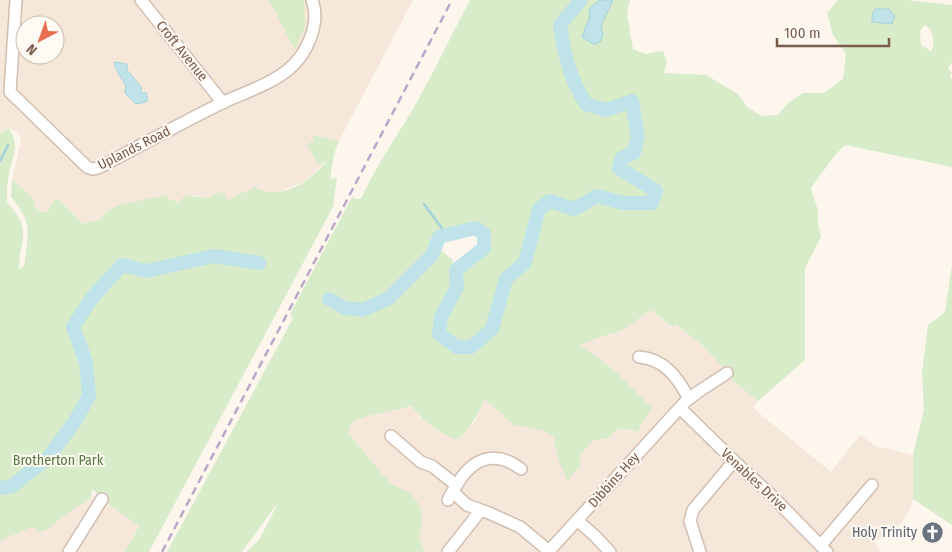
<svg xmlns="http://www.w3.org/2000/svg" width="952" height="552" font-family="'Fira Sans Condensed',sans-serif">
<style>
.residential{fill:#f5e8da;fill-rule:evenodd}
.green{fill:#d8ecc9;fill-rule:evenodd}
.water{fill:#bfe3e8;stroke:#a5d3da}
.lines{fill:none;stroke-linecap:round;stroke-linejoin:round}
.stream{stroke:#a5d3da;stroke-width:2.5}
.river{stroke:#bfe3e8;stroke-width:14}
.minor-casing{stroke:#d1beb0;stroke-width:14}
.minor{stroke:#fff;stroke-width:11}
.rail{stroke:#b9a8c9;stroke-width:2.5;stroke-dasharray:8 5;stroke-linecap:butt}
.labels{text-anchor:middle;dominant-baseline:central;stroke-width:4;stroke-linejoin:round;paint-order:stroke}
.street-label{font-size:14px;fill:#7a5c4d;stroke:#fffaf3}
.park-label{font-size:14px;fill:#537a41;stroke:#fffaf3}
.worship-label{font-size:14px;fill:#5b616d;stroke:#fffaf3;text-anchor:end}
</style>
<rect width="100%" height="100%" fill="#fdf6ec"/>
<path class="residential" d="M0,0h413l-74,141 -27,-6 3,5 16,17 -26,24 -29,12 -13,-1 -8,-5 -29,14 -3,-10 -16,7 -14,-3 -14,7 -11,-3 -2,-4 -58,15 -7,9 -19,5 -24,-26 -10,14h-6l-7,-6 -2,-7 -21,-19 9,-39 -2,-7 -10,-6 -9,5zM25,25h30v30h-30z
M651,310l20,17 4,-3 27,21 23,24 6,10 27,22 -5,7 78,64 29,-37 20,14 1,-2 32,8v44l-5,15 -9,12 -24,15 5,11h-454l-7,-13 3,-15 -22,-37 -10,-4 -42,-50 4,-11 13,-5 46,-11 10,12 52,7 12,-27 29,27 30,6 9,5 6,25 21,-5 12,-15 17,-3 10,-11 18,5 15,-24 -38,-38 -33,-25 19,-8 21,-6z
M94,495l45,31 -14,26h-125v-11l78,-35 13,-8z"/>
<path class="green" d="M269,0h35l1,26 -10,24z
M470,0h160l-3,13 6,36 13,5 17,-3 4,10 -3,12 42,2 32,19 9,13 15,9 16,-1 10,-12 15,-10h21l19,-14 3,-25 -13,-19 -6,-22 11,-13h69l45,5v57l-4,6 4,5 -2,5 2,1v88l-107,-22 -10,10 -24,33 7,23v12l3,14 -16,31v92l-47,41 -27,-22 -6,-10 -23,-24 -27,-21 -3,3 -21,-17 -30,21 -21,6 -19,8 33,25 38,38 -15,24 -9,-3 -6,1 -3,-3 -10,11 -17,3 -12,15 1,9 -14,16 -8,-20 -6,-25 -9,-5 -30,-6 -29,-26c-9,16 -13,31 -29,41 -18,-8 -33,-19 -45,-34l-46,11 -13,5 -4,11 42,50 22,11 9,14 1,16 -3,15 7,13h-180l13,-12 20,-39 -37,51h-75l126,-234 -3,-4 62,-117 4,2h5c14,-32 34,-60 52,-90 20,-35 38,-73 57,-109zM925,25c8,5 11,18 6,26l-10,-6 -1,-14zM475,228l9,6v14l-28,22 -4,-11 -17,-13 4,-9z
M9,128c11,20 4,25 0,46 -2,9 -2,19 -2,28 26,29 13,34 12,67l5,-3c4,-32 10,-42 -13,-69l1,-17 22,19 1,7 6,6h7l2,-6 7,-8 26,26 18,-5 7,-9 15,-6 44,-9 1,4 11,3 7,-7 21,3 16,-7 4,9 28,-13c15,10 35,4 49,-5 9,-6 17,-15 24,-22l-9,5 -12,-20 7,-5 -2,-5 27,6 -5,13 -4,25 7,-1 -4,29 -184,345h-24l14,-26 -27,-19 -20,-18 -1,9 -13,8 -35,26 -11,-5 -32,14v-408z
M952,264v261l-39,-26v-44l11,-46 -2,-36 6,-48 17,-13z"/>
<path class="water" d="M600,0h13l-12,26 2,9 -3,7 -5,3 -13,-8 7,-19 1,-10z
M875,9h14l6,7 -3,8 -20,-2v-6z
M115,62l12,2v6l15,18 -1,5h5l2,6 -2,3 -10,2 -11,-11 1,-8 -8,-12 -4,-10z"/>
<g class="lines">
<path class="stream" d="M0,161l8,-16
M424,204l22,30"/>
<path class="river" d="M329,299l16,9 17,2 26,-11 44,-44 7,-18 36,-9 9,6v14l-28,22 1,17 -16,30 -2,17 18,13h14l21,-18 14,-50 19,-17 14,-53 11,-8 24,8 23,-13 26,7h29l4,-12 -37,-23 3,-10 12,-5 4,-16 -6,-36 -26,9 -20,-6c-17,-27 -21,-48 -26,-79l21,-25
M0,488l12,-2 36,-28 27,-37 14,-25 -3,-34 -13,-35 18,-28 31,-34 24,6 68,-15 45,7"/>
<defs>
<path id="minor" d="M141,0l82,103
M10,92l77,75 5,2 6,-1c42,-22 83,-45 126,-66 22,-10 47,-18 65,-33 18,-15 32,-46 23,-69
M10,92l6,-92
M639,357c26,2 39,21 50,42
M680,408l54,53 38,35 55,56
M391,436l30,26 11,4 24,19
M453,492l14,13 22,8 31,14 29,24
M448,500c3,-5 5,-10 8,-14 16,-28 39,-37 65,-17
M577,520l18,16 15,16
M821,545l51,-60
M69,552l33,-53
M448,552l33,-42
M548,552l138,-151 12,-9 29,-19
M700,552l-10,-31 3,-11 41,-49"/>
</defs>
<use href="#minor" class="minor-casing"/>
<use href="#minor" class="minor"/>
<path class="rail" d="M162,552l290,-552"/>
</g>
<defs>
<symbol id="church-disc" viewBox="-11 -11 22 22"><circle r="9.5" fill="#6b7280" stroke="#fffaf3"/><path d="M-1.2-6h2.4v3.5h3.3v2.4h-3.3V6h-2.4V-.1h-3.3v-2.4h3.3Z" fill="#fff"/></symbol>
</defs>
<g fill-rule="evenodd">
<use href="#church-disc" x="920" y="520" width="25" height="25"/>
</g>
<g class="labels">
<g class="street-label">
<text transform="translate(182 51) rotate(51)">Croft Avenue</text>
<text transform="translate(134 148) rotate(-27)">Uplands Road</text>
<text transform="translate(614 480) rotate(-48)">Dibbins Hey</text>
<text transform="translate(754 480) rotate(43)">Venables Drive</text>
</g>
<g class="park-label">
<text x="58" y="460">Brotherton Park</text>
</g>
<g class="worship-label">
<text x="917" y="532">Holy Trinity</text>
</g>
</g>
<g transform="translate(40 40) rotate(221)"><circle r="24" fill="#fffaf3" stroke="#cabbb1"/>
<path d="M0-4L9 19L0 12L-9 19Z" fill="#e76f51"/>
<text y="-8" font-size="14" font-weight="bold" text-anchor="middle" fill="#7a5c4d">N</text>
</g>
<path d="M777 38v8h112v-8" fill="none" stroke="#7a5c4d" stroke-width="2.5"/>
<text x="784" y="38" font-size="15" fill="#7a5c4d" stroke="#fffaf3" stroke-width="4" paint-order="stroke">100 m</text>
</svg>
